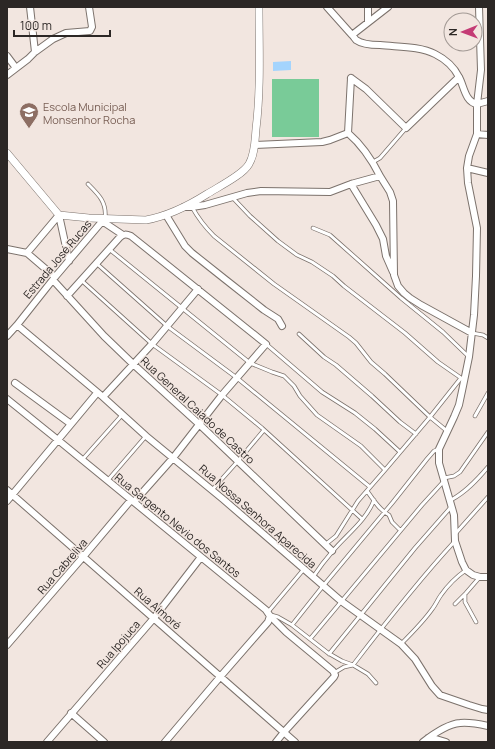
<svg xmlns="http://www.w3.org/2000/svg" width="495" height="749" font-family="Manrope,sans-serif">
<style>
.green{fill:#79cb98}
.water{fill:#a4d4fd}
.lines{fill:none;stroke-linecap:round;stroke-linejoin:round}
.service-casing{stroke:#7c726c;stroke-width:4.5}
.minor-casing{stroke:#7c726c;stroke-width:8}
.tertiary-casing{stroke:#7c726c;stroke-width:8}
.service{stroke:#fff;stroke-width:3}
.minor{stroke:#fff;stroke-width:6}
.tertiary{stroke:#fff;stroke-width:7}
.labels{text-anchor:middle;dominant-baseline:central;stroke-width:3;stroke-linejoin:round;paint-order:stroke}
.education-label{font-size:11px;fill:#785e54;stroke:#f2e6e0;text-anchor:start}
.street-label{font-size:11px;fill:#2c2725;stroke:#f2e6e0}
</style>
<rect width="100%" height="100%" fill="#f2e6e0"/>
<path class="green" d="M272,79h47v58h-47z"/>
<path class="water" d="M291,61v9l-18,1v-9z"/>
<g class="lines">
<defs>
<path id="service" d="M373,162l7,-4 26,-30
M88,184c10,10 19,18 17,34
M232,197l18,19 28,25 19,14 15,7 21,14 11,10 61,47 33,29 23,16
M192,207c6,11 13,20 22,29l60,48 75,53 7,6 15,19 14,12 45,43 17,14
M313,228l17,7 71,63 42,34 26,25
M109,249l141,114 22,9 12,4 10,10 6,10 17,19 44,31 24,24
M96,263l71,63 70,52 133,109
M81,280l71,64 70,51 40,33 100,91
M472,333l11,2 5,3
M299,334l25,23 12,8 36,31 28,26 16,12
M266,344l56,48 33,21 20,16 25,23
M475,416l13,-23
M82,460l40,-45
M444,478l10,-2 6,-4 28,-40
M108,480l38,-44
M212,490l26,-29 26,-31
M367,491c7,9 12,19 22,24l3,7 8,8
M451,500c15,-8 26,-20 37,-33
M456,533l32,-36
M326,544l10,-8 22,-35 27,-31 45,-53 31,-39 2,1
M313,577c6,-9 12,-17 19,-25 14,-17 34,-31 42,-52
M465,595v7l11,20
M455,604l11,-11 13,-15
M268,612l36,-43
M271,615l7,2 14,8 36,28 14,8 11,4 15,9 8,9
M292,625l31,-39 70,-84 34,-43 7,-8 5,-2
M310,639l112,-134 22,-24
M401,644c11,-11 23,-23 32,-36 3,-4 5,-9 8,-13 7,-10 15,-18 25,-25
M329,654l86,-106 36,-41
M334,673l10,-6 9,-2c33,-43 66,-85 102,-124"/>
<path id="minor" d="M30,7l5,45
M327,7l25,28c2,2 3,4 4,5 7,5 17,5 24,5 17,2 40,1 55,9 10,5 19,13 24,23 5,9 6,25 18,27
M368,7v15
M479,7l2,63 -4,34v30l-8,22 -2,12 1,15 9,45 -1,48 -2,39 -5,42 -7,34 -3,14 -5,12 -15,32v14l15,52 1,26 7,21 4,8 7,5 7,2h8
M352,35l36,-28
M7,56l9,12
M7,75l21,-16 7,-7 18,-13 13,-6 24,-2 2,-4 -3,-20
M351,78l15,11 40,39 53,-51
M477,104l11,-3
M348,133l3,-55
M477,134l11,1
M255,145l67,-3 8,-2 18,-7c14,12 24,27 32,43
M467,168l21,5
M351,184l25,41 7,14 3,17 7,16
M184,207h8l13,-2 42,-12 14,-2 69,1 21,-8 29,-8 10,16 3,9 1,74 4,11 6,7 6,5 11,7 51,28
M59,215l10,46
M166,215l19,31 7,7 34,27 38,30 14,9 4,7
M102,221l21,14
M7,249l20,4 28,24
M27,253l32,-38
M53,280l51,56 29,28 66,60 133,127
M67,296l53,-59c4,-3 6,-3 11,-1l135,108 -44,51 -49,63 -39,44
M17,325l86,72 43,39 78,64 117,101 60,43 14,15 17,27 8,9 29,10 13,4 6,1
M7,336l10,-11 38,-48 50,-59
M15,383l56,41
M103,397l49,-53 46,-55
M7,399l51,41 208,170 4,6 16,16 47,39 2,4 -1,2 -50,55 -8,10
M7,490l288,252
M7,501l90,-108
M7,645l76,-88 48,-57
M71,713l33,29
M428,738l8,1 10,3
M47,742l107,-124 47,-61
M165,742l55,-65 48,-55 2,-6
M423,742c9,-7 25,-18 37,-19 9,-1 19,1 28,3"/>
<path id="tertiary" d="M7,153l52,62 30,3 57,2c22,-4 42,-14 61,-26 11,-7 36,-19 42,-30 6,-10 6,-24 7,-35 5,-41 3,-81 3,-122"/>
</defs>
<use href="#service" class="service-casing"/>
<use href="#minor" class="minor-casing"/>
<use href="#tertiary" class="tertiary-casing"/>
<use href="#service" class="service"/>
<use href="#minor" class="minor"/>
<use href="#tertiary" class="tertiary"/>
</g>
<defs>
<symbol id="school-pin" viewBox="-11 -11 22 30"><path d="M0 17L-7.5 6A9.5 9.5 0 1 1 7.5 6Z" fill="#8d6e63" stroke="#f2e6e0"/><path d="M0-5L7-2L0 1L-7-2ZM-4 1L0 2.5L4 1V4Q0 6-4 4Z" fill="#fff"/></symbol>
</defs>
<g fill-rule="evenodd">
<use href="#school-pin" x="18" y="101" width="22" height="30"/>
</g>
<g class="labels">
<g class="education-label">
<text x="43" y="106">Escola Municipal<tspan x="43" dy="13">Monsenhor Rocha</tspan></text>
</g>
<g class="street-label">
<text transform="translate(57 259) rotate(-50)">Estrada José Rucas</text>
<text transform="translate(198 410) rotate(43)">Rua General Caiado de Castro</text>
<text transform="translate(258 516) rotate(41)">Rua Nossa Senhora Aparecida</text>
<text transform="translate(178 525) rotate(39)">Rua Sargento Nevio dos Santos</text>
<text transform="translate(62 566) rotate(-49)">Rua Cabreliva</text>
<text transform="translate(158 608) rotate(41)">Rua Aimoré</text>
<text transform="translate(118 644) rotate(-49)">Rua Ipojuca</text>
</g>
</g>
<rect width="495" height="749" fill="none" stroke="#2c2725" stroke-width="16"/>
<g transform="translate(463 32) rotate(269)"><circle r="19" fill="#f2e6e0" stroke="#a39a95"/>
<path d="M0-3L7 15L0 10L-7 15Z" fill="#c43b75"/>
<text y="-6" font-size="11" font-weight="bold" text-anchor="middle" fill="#2c2725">N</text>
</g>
<path d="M14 30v6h96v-6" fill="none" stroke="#2c2725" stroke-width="2"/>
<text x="20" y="30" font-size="12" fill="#2c2725" stroke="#f2e6e0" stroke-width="3" paint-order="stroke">100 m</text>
</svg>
